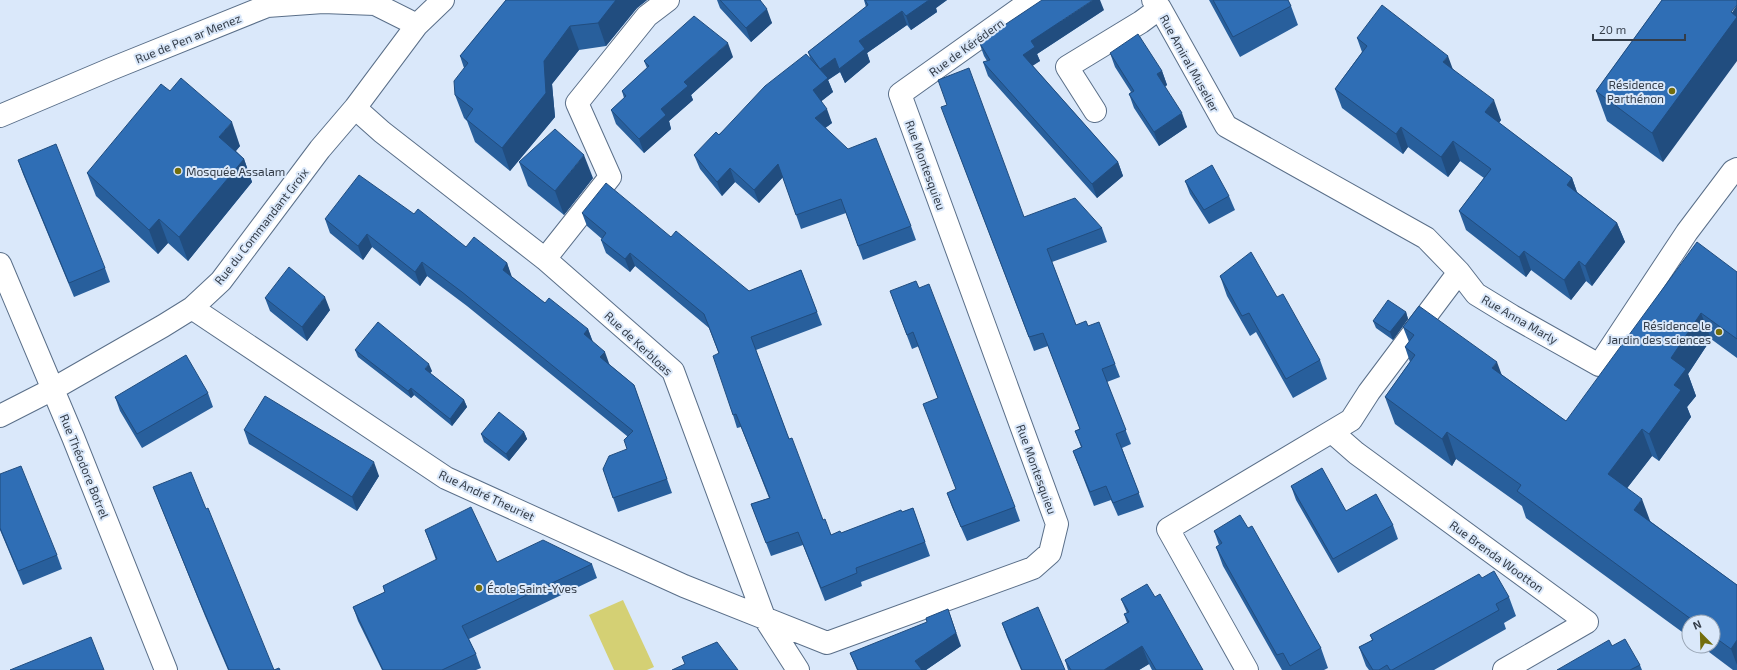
<svg xmlns="http://www.w3.org/2000/svg" width="1737" height="670" font-family="'Exo 2',sans-serif">
<style>
.green{fill:#d4d074}
.lines{fill:none;stroke-linecap:round;stroke-linejoin:round}
.minor-casing{stroke:#5a6f89;stroke-width:24}
.minor{stroke:#fff;stroke-width:22}
.wall{fill:#285f9c}
.shaded-wall{fill:#214d7f}
.building{fill:#2f6eb5;stroke:#214d7f}
.poi-dot{fill:#736e0d;stroke:#dae8fa;stroke-width:1.5}
.labels{text-anchor:middle;dominant-baseline:central;stroke-width:4;stroke-linejoin:round;paint-order:stroke}
.street-label{font-size:12px;fill:#343d49;stroke:#dae8fa}
.poi-label{font-size:12px;fill:#343d49;stroke:#dae8fa;text-anchor:end}
</style>
<rect width="100%" height="100%" fill="#dae8fa"/>
<path class="green" d="M623,600l31,67 -7,3h-33l-25,-55z"/>
<g class="lines">
<defs>
<path id="minor" d="M1153,0l7,8 66,118 200,112 33,34 17,22 36,22 87,49 88,-133 46,-61 4,-2
M355,108l27,24 163,127 128,112 91,246 34,53
M1095,111l-28,-44 74,-45 19,-14
M0,116l111,-47 156,-63 56,-4 52,2 42,21
M545,259l65,-82 -33,-74 70,-87 21,-16
M0,264l73,173 93,233
M192,308l254,170 238,108 143,57 206,-75 17,-15 7,-29 -157,-430 132,-94
M0,416l53,-27 110,-63 29,-18 29,-27 99,-132 35,-41 62,-83 26,-25
M1332,432l24,21 231,169 -83,48
M1247,670l-79,-141 183,-109 18,-28 90,-120"/>
</defs>
<use href="#minor" class="minor-casing"/>
<use href="#minor" class="minor"/>
</g>
<path class="wall" d="M506,0h141l-10,8 -31,38 -27,4 -27,34 3,33 -45,54 -35,-29 -8,-21 -3,-3 -9,-23 9,-27 -4,-12z
M717,0h43l12,23 -21,19 -31,-34z
M864,0h83l-11,8 1,4 -26,18 -4,-5 -40,28 3,9 -25,21 -5,-11 -12,8 5,12 -12,9 11,22 -7,5 86,98 5,14 -53,20 -17,-47 -45,16 -18,-52 -24,26 -24,-21 -13,14 -22,-27 -6,-14 116,-97 -2,-6 58,-45z
M1209,0h79l3,6 7,19 -58,32z
M1662,0l1,162 -56,-41 -11,-30z
M1104,10l-67,44 3,7 -8,4 86,97 5,14 -26,22 -109,-122 -5,-14 4,-1 -3,-5 -5,-14z
M1357,38l96,31 48,51 -2,3 73,55 5,14 40,31 8,19 -33,44 -6,-5 -15,19 -40,-30 -5,7 -60,-47 -7,-19 25,-33 -24,-17 -12,16 -40,-30 -5,7 -61,-46 -7,-19 27,-37z
M1110,53l52,18 5,14 -2,2 22,40 -28,19 -25,-38 -5,-14 2,-2 -16,-25z
M733,57l-42,38 2,5 -24,21 2,8 -27,24 -28,-29 -5,-14 13,-12 -2,-7 25,-23 -3,-7z
M170,91l70,55 -4,5 8,8 8,23 -64,79 -20,-18 -10,11 -62,-58 -9,-23z
M946,120l78,97 78,11 5,14 -55,20 24,63 12,1 27,38 5,13 -13,5 24,62 -9,4 22,59 -26,9 -7,-16 -17,6 -21,-55 8,-4 -6,-16 5,-2 -32,-83 -14,5z
M18,160l87,108 5,14 -36,15 -51,-123z
M519,162l74,16 -29,37 -36,-29z
M1185,181l44,15 6,14 -26,14 -19,-30z
M582,213l89,24 78,54 52,-21 21,55 -66,25 33,89 34,81 8,15 10,-2 72,-25 17,48 -69,26 1,4 -37,15 -22,-56 -32,11 -20,-52 18,-6 -28,-71 -4,1 -4,-13 -14,-61 -10,-26 -74,-62 -5,6 -24,-19 -5,-13 1,-1 -15,-13z
M414,214l52,33 41,16 4,13 34,27 43,26 5,13 16,22 25,21 38,108 -54,19 -15,-43 24,-20v-13l-160,-130 -40,-30 -7,10 -48,-39 -9,13 -33,-27 -5,-14z
M1737,272v86l-26,-19 -23,35 8,22 -9,11 4,10 -32,44 -7,-5 -25,32 23,33 87,64v85h-4l-32,-24h12v-24h-24v15l-163,-119 -4,-12 -66,-47 -4,7 -57,-42 -10,-27 25,-35 -5,-15 4,-5 -6,-15 99,48 64,46z
M1220,276l100,84 7,19 -34,19 -37,-66 -6,4 -23,-40z
M890,291l125,216 5,14 -53,20 -15,-34 -5,-14 9,-3 -18,-92 -19,-52 -7,3z
M265,298l65,12 -23,31 -37,-30z
M1406,312l2,7 -15,21 -17,-12 -3,-7z
M355,350l77,21 -2,2 34,27 3,7 -15,19 -38,-31 -3,3 -53,-41z
M208,393l5,14 -71,41 -22,-37 -5,-14z
M244,430l135,46 -22,35 -108,-67z
M524,432l3,7 -18,22 -25,-19 -3,-8z
M0,474l57,81 5,14 -39,16 -23,-55z
M1291,486l55,25 47,14 5,14 -60,34 -42,-73z
M153,487l121,183h6h-52l-23,-54z
M1248,528l73,120 7,20 -4,2h-42l-59,-104 -7,-19 3,-2 -5,-14z
M425,530l72,32 95,2 5,14 -128,61 7,15 5,14 -5,2h-94l-24,-49 -5,-14 32,-15 -2,-6 53,-26z
M1482,578l27,19 7,19 -12,7 2,6 -72,41h-65l-3,-4 -7,-19 13,-7 -2,-5z
M1155,597l48,73h-51l-3,-6 -10,6h-71l-3,-10 62,-37 -3,-9 3,-1 -6,-14z
M1002,623l63,47h-44l-14,-33z
M961,646l-35,24h-69l-7,-17z
M1612,646l28,19 2,5h-85z"/>
<path class="shaded-wall" d="M616,0h31l-10,8 -31,38 -8,-23z
M929,0h18l-11,8 1,4 -26,18 -5,-14z
M1093,0h7l4,10 -67,44 3,7 -12,8 -5,-14 8,-14z
M1737,5v56l-74,101 -11,-29z
M767,9l5,14 -21,19 -5,-14z
M902,11l5,14 -40,28 3,9 -25,21 -6,-14 20,-28z
M570,26l9,24 -27,34 3,33 -45,54 -8,-23 42,-87z
M728,43l5,14 -42,38 2,5 -24,21 2,8 -27,24 -5,-14 22,-30 23,-27z
M1448,56l7,19 -12,-13z
M835,58l5,14 -12,8 5,12 -15,12 -5,-14 11,-9 -4,-12z
M1162,71l5,14 -5,3 -5,-14z
M1494,100l7,20 -9,12 -7,-20z
M827,109l5,14 -12,9 -5,-14z
M1182,113l5,14 -28,19 -5,-14z
M232,122l8,24 -12,14 -9,-23z
M1401,127l7,20 -5,7 -7,-20z
M1453,141l7,20 -12,16 -7,-20z
M584,155l9,23 -29,37 -9,-24z
M244,159l8,23 -64,79 -9,-24z
M1118,162l5,14 -26,22 -5,-14z
M778,164l5,13 -24,26 -5,-13z
M730,168l5,14 -13,14 -5,-14z
M1572,178l7,20 -12,-13z
M159,219l9,24 -10,11 -9,-24z
M1617,223l8,19 -33,44 -7,-20z
M367,234l5,13 -9,13 -5,-14z
M1524,251l7,19 -5,7 -7,-20z
M630,253l5,13 -5,6 -5,-13z
M1579,261l7,20 -15,19 -7,-20z
M422,262l5,14 -7,10 -5,-14z
M507,263l5,14 -9,-7z
M325,297l5,13 -23,31 -5,-14z
M1406,312l2,7 -15,21 -3,-8z
M1701,313l10,26 -23,35 8,22 -9,11 4,10 -32,44 -10,-27 25,-49 -3,-27z
M588,329l5,14 -9,-9z
M605,352l5,14 -10,-9z
M1497,362l10,27 -15,-21z
M429,364l3,7 -4,5 -3,-7z
M411,388l3,7 -3,3 -3,-7z
M464,400l3,7 -15,19 -2,-7z
M1642,429l10,27 -34,44 -10,-26z
M524,432l3,7 -18,22 -3,-7z
M1447,432l9,27 -4,7 -10,-27z
M374,462l5,14 -22,35 -5,-14z
M1642,499l10,27 -18,-16z
M948,609l13,37 -35,24h-8l-3,-9z
M1737,640v25l-6,-16z
M1142,646l7,18 -10,6h-35z"/>
<path class="building" d="M506,0h110l-18,23 -28,3 -26,35 2,32 -44,55 -36,-29 7,-10 -18,-14 -1,-14 14,-18 -8,-7z
M720,0h40l7,9 -21,19z
M865,0h64l-23,16 -4,-5 -43,30 6,8 -26,20 -4,-11 -15,11 -12,-17 60,-47z
M1042,0h51l-62,41 4,6 -12,8 95,107 -26,22 -109,-122 7,-2 -11,-18z
M1213,0h75l3,6 -58,31z
M1662,0h75v5l-6,7 6,5 -85,116 -56,-42z
M1382,5l66,51 -5,6 51,38 -9,12 87,66 -5,7 50,38 -32,43 -6,-5 -15,19 -40,-29 -5,6 -60,-46 32,-42 -38,-28 -12,16 -40,-30 -5,7 -61,-45 32,-43 -10,-8z
M694,16l34,27 -44,39 4,4 -27,23 5,6 -27,24 -28,-29 15,-14 -4,-5 27,-25 -5,-5z
M1138,34l24,37 -5,3 25,39 -28,19 -25,-38 5,-3 -24,-38z
M806,54l22,24 -15,12 14,19 -12,9 33,31 28,-11 35,88 -53,20 -17,-47 -45,16 -18,-51 -24,26 -24,-22 -13,14 -23,-27 22,-23 3,3 46,-49z
M969,68l55,149 51,-19 27,30 -55,21 29,76 10,-4 2,5 11,-4 16,42 -13,5 24,61 -10,4 23,59 -26,10 -7,-17 -16,6 -17,-41 9,-4 -7,-16 5,-2 -37,-96 -14,4 -88,-230 6,-2 -9,-25z
M181,78l51,44 -13,15 25,22 -65,78 -20,-18 -10,11 -62,-57 74,-89 9,7z
M555,129l29,26 -29,36 -36,-29z
M56,144l49,124 -36,15 -51,-123z
M1212,165l17,31 -25,14 -19,-29z
M359,175l55,39 4,-5 48,38 8,-10 33,26 -4,7 42,33 4,-5 39,31 -4,5 21,18 -5,5 34,28 33,94 -54,19 -10,-29 6,-13 18,-7 -3,-9 9,-9 -171,-139 -40,-30 -7,10 -48,-38 -9,12 -33,-27z
M606,183l65,54 5,-6 73,60 52,-21 16,42 -66,25 38,102 3,-1 31,82 2,-1 6,16 9,-4 1,2 60,-23 1,2 11,-4 12,34 -69,26 1,5 -36,15 -23,-56 -32,11 -15,-39 19,-6 -34,-84 -3,1 -20,-59 6,-3 -15,-39 -74,-61 -5,6 -24,-19 5,-7 -24,-20z
M1697,242l40,30v67l-36,-26 -30,45 15,11 -12,16 7,5 -32,44 -7,-5 -34,45 34,25 -8,11 103,75v55l-6,9 -18,-13v-14h-18l-178,-131 4,-6 -74,-53 -5,7 -57,-42 30,-42 -10,-8 9,-12 -11,-8 16,-21 78,56 -5,6 74,53z
M1251,252l26,45 6,-3 37,66 -34,19 -37,-66 -7,3 -22,-40z
M289,267l36,30 -23,30 -37,-29z
M916,281l3,7 10,-4 86,223 -54,20 -14,-34 9,-4 -33,-85 15,-6 -25,-66 -6,3 -17,-44z
M1388,300l18,12 -16,20 -17,-11z
M378,322l51,42 -4,5 39,31 -14,19 -39,-31 -3,3 -53,-41z
M186,355l22,38 -71,41 -22,-37z
M265,396l109,66 -22,35 -108,-67z
M499,412l25,20 -18,22 -25,-20z
M21,466l36,89 -39,16 -18,-43v-54z
M1322,468l24,43 30,-17 17,31 -60,34 -42,-73z
M191,472l15,37 2,-1 66,162 5,-2 1,2h-51l-29,-68 -47,-115z
M471,507l26,55 46,-22 49,24 -130,62 14,28 -34,16h-59l-30,-63 32,-15 -2,-6 54,-27 -12,-29z
M1240,515l8,13 4,-2 69,122 -31,18 -7,-13 -6,2 -61,-108 6,-4 -8,-12z
M1494,571l15,26 -13,7 3,6 -107,60h-2l-3,-5 -8,5h-6l-14,-23 14,-7 -3,-5 109,-61 3,4z
M1147,584l8,13 5,-3 43,76h-47l-14,-24 -38,24h-33l-6,-10 64,-38 -5,-8 5,-2 -8,-13z
M1038,607l27,63h-43l-20,-47z
M948,609l8,24 -41,28 7,9h-64l-8,-17 77,-31 -1,-4z
M91,637l13,33h-94z
M1625,639l15,26 -10,5h-73l52,-30 3,6z
M717,642l21,28h-66l13,-6 -3,-7z"/>
<g class="poi-dot">
<circle cx="1672" cy="91" r="4"/>
<circle cx="178" cy="171" r="4"/>
<circle cx="1719" cy="332" r="4"/>
<circle cx="479" cy="588" r="4"/>
</g>
<g class="labels">
<g class="street-label">
<text transform="translate(188 38) rotate(-22)">Rue de Pen ar Menez</text>
<text transform="translate(966 47) rotate(-36)">Rue de Kérédern</text>
<text transform="translate(1190 63) rotate(61)">Rue Amiral Muselier</text>
<text transform="translate(926 165) rotate(70)">Rue Montesquieu</text>
<text transform="translate(261 226) rotate(-52)">Rue du Commandant Groix</text>
<text transform="translate(1520 319) rotate(30)">Rue Anna Marly</text>
<text transform="translate(639 343) rotate(43)">Rue de Kerbloas</text>
<text transform="translate(85 466) rotate(68)">Rue Théodore Botrel</text>
<text transform="translate(1037 469) rotate(70)">Rue Montesquieu</text>
<text transform="translate(487 495) rotate(25)">Rue André Theuriet</text>
<text transform="translate(1497 556) rotate(36)">Rue Brenda Wootton</text>
</g>
<g class="poi-label">
<text x="1664" y="84">Résidence<tspan x="1664" dy="14">Parthénon</tspan></text>
<text x="186" y="171" text-anchor="start">Mosquée Assalam</text>
<text x="1711" y="325">Résidence le<tspan x="1711" dy="14">Jardin des sciences</tspan></text>
<text x="487" y="588" text-anchor="start">École Saint-Yves</text>
</g>
</g>
<g transform="translate(1701 634) rotate(337)"><circle r="19" fill="#dae8fa" stroke="#98a4b3"/>
<path d="M0-3L7 15L0 10L-7 15Z" fill="#736e0d"/>
<text y="-6" font-size="11" font-weight="bold" text-anchor="middle" fill="#343d49">N</text>
</g>
<path d="M1593 34v6h92v-6" fill="none" stroke="#343d49" stroke-width="2"/>
<text x="1599" y="34" font-size="12" fill="#343d49" stroke="#dae8fa" stroke-width="3" paint-order="stroke">20 m</text>
</svg>
